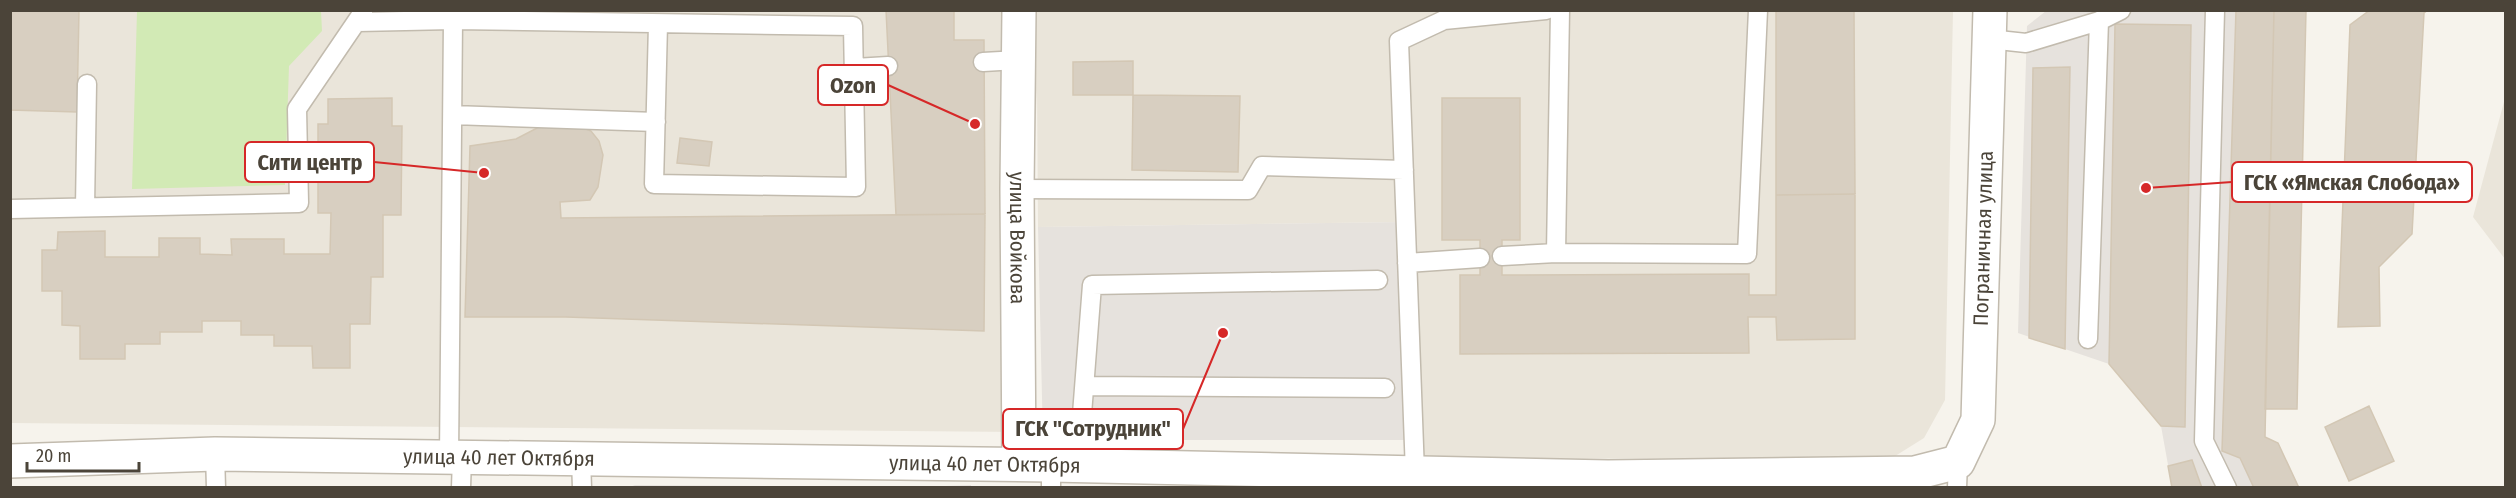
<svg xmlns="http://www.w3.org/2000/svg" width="2516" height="498" font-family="'Fira Sans Condensed',sans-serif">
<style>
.residential{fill:#eae5da}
.industrial{fill:#e6e2dd}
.green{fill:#d2eab5}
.building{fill:#d8cfc1;stroke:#d3c7b4;stroke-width:1.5}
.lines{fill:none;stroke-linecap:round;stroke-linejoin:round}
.lane-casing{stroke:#c2bbae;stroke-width:21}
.street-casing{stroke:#c2bbae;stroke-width:36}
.lane{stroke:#fff;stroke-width:18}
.street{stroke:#fff;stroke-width:33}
.labels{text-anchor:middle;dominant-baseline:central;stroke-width:6;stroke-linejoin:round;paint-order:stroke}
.street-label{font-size:21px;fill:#4b4439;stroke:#fff}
.leader{fill:none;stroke:#d62828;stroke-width:2}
.callout-dot{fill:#d62828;stroke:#fff;stroke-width:2}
.callout{fill:#fff;stroke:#d62828;stroke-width:2}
.callout-label{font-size:22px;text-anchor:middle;font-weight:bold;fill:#4b4439}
</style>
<rect width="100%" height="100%" fill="#f6f3ec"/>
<path class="residential" d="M11,11h1942l-8,389 -21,38 -32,20 -469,1 -18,-237 -367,5 -1,-137 -14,342 -1012,-9z
M2505,98v161l-32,-42z"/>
<path class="industrial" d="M2046,11h228l-9,426 13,6 21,44h-127l-11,-61 -52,-62 -91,-31 9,-307z
M1405,222v218h-362l-5,-213z
M635,485l284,2 52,-2v2h-341z"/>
<path class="green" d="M137,11h184l1,20 -33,35 -4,119 -153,4z"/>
<path class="building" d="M10,10h69l-2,102 -67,-2z
M886,10h68v30h30l1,174 -89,1z
M1776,10h78l1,184 -79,1z
M2236,10h38l-9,427 13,6 21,45h-45l-14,-30 -18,-7z
M2274,10h32l-9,399h-32z
M2370,10h58l-4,3 -12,221 -33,33 1,59 -42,1 12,-302z
M2115,24l76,1 -6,402 -24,-1 -52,-62z
M1133,61v34h-60v-33z
M2070,67l-5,282 -36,-11 4,-270z
M1133,95l107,1 -2,76 -106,-2z
M392,98v28h10l-1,89h-18v62h-12l-1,47h-20v44h-37l-1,-22h-38v-11h-33v-14h-39v11h-42v12h-35v15h-45v-33l-18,-1v-34h-20v-41h15l1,-18 47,-1v26h54v-19h41v16l32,1 -1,-16h53v15h46l1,-41h-13v-89h10v-25z
M1442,98h78v142h-18v35l247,-1v21h27v-100l79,-1v145l-78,1 -1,-23h-28l1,36 -289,1v-79h20v-35h-38z
M567,121l24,10 8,10 4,14 -5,32 -8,13 -30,2 1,16 424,-4 -1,117 -418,-14h-101l5,-171 46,-7 23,-12z
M680,138l32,4 -3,24 -32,-3z
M2369,406l25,55 -45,20 -24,-54z
M2192,460l10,28h-30l-4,-22z"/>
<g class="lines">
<defs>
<path id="lane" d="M2215,10l-11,431 23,47
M2099,21l22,-11
M357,22l96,-2 400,6 3,161 -202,-3 4,-160
M1989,39l37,4 73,-22 -11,318
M983,62l36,-2
M855,68l33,-2
M453,115l203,7
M1017,189l231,1 14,-24 142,4
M85,207l2,-123
M10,209l289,-6 -2,-94 66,-97
M1556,253l191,1 11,-244
M1502,256l54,-3 4,-243
M1407,263l73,-5
M1085,386l300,2
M215,454l1,34
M449,457l4,-437
M581,459l1,29
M1051,465v23
M1078,466l14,-181 286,-5
M1415,473l-16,-432 45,-21 102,-10
M461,488l1,-31
M1957,488l1,-26"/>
<g id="street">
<path id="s1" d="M1019,10l-2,179 2,275"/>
<path id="s2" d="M10,461l205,-7 836,11 557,12 307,-4 43,-11 20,-42 12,-410"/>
</g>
</defs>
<use href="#lane" class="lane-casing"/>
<use href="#street" class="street-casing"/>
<use href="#lane" class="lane"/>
<use href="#street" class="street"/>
</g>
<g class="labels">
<g class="street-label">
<text stroke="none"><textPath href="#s1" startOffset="228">улица Войкова</textPath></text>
<text stroke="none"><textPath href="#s2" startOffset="2178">Пограничная улица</textPath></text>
<text stroke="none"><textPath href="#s2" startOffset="489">улица 40 лет Октября</textPath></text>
<text stroke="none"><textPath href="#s2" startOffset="975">улица 40 лет Октября</textPath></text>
</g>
</g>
<path class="leader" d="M975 124L888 85M484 173L374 162M2146 188L2232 182M1223 333L1183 429"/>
<g class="callout-dot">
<circle cx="975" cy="124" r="6"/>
<circle cx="484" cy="173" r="6"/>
<circle cx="2146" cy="188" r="6"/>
<circle cx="1223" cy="333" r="6"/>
</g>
<g class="callout">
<rect x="818" y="65" width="70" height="40" rx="6"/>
<rect x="245" y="142" width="129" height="40" rx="6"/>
<rect x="2232" y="162" width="240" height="40" rx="6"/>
<rect x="1003" y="409" width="180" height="40" rx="6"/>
</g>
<g class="callout-label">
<text x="853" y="93">Ozon</text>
<text x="310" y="170">Сити центр</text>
<text x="2352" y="190">ГСК «Ямская Слобода»</text>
<text x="1093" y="436">ГСК "Сотрудник"</text>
</g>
<rect width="2516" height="498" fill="none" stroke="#4b4439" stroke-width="24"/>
<path d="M27 462v9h112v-9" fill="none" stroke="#4b4439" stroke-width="3"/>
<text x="36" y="462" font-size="18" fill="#4b4439" stroke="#ffffff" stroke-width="4.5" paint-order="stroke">20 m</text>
</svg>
